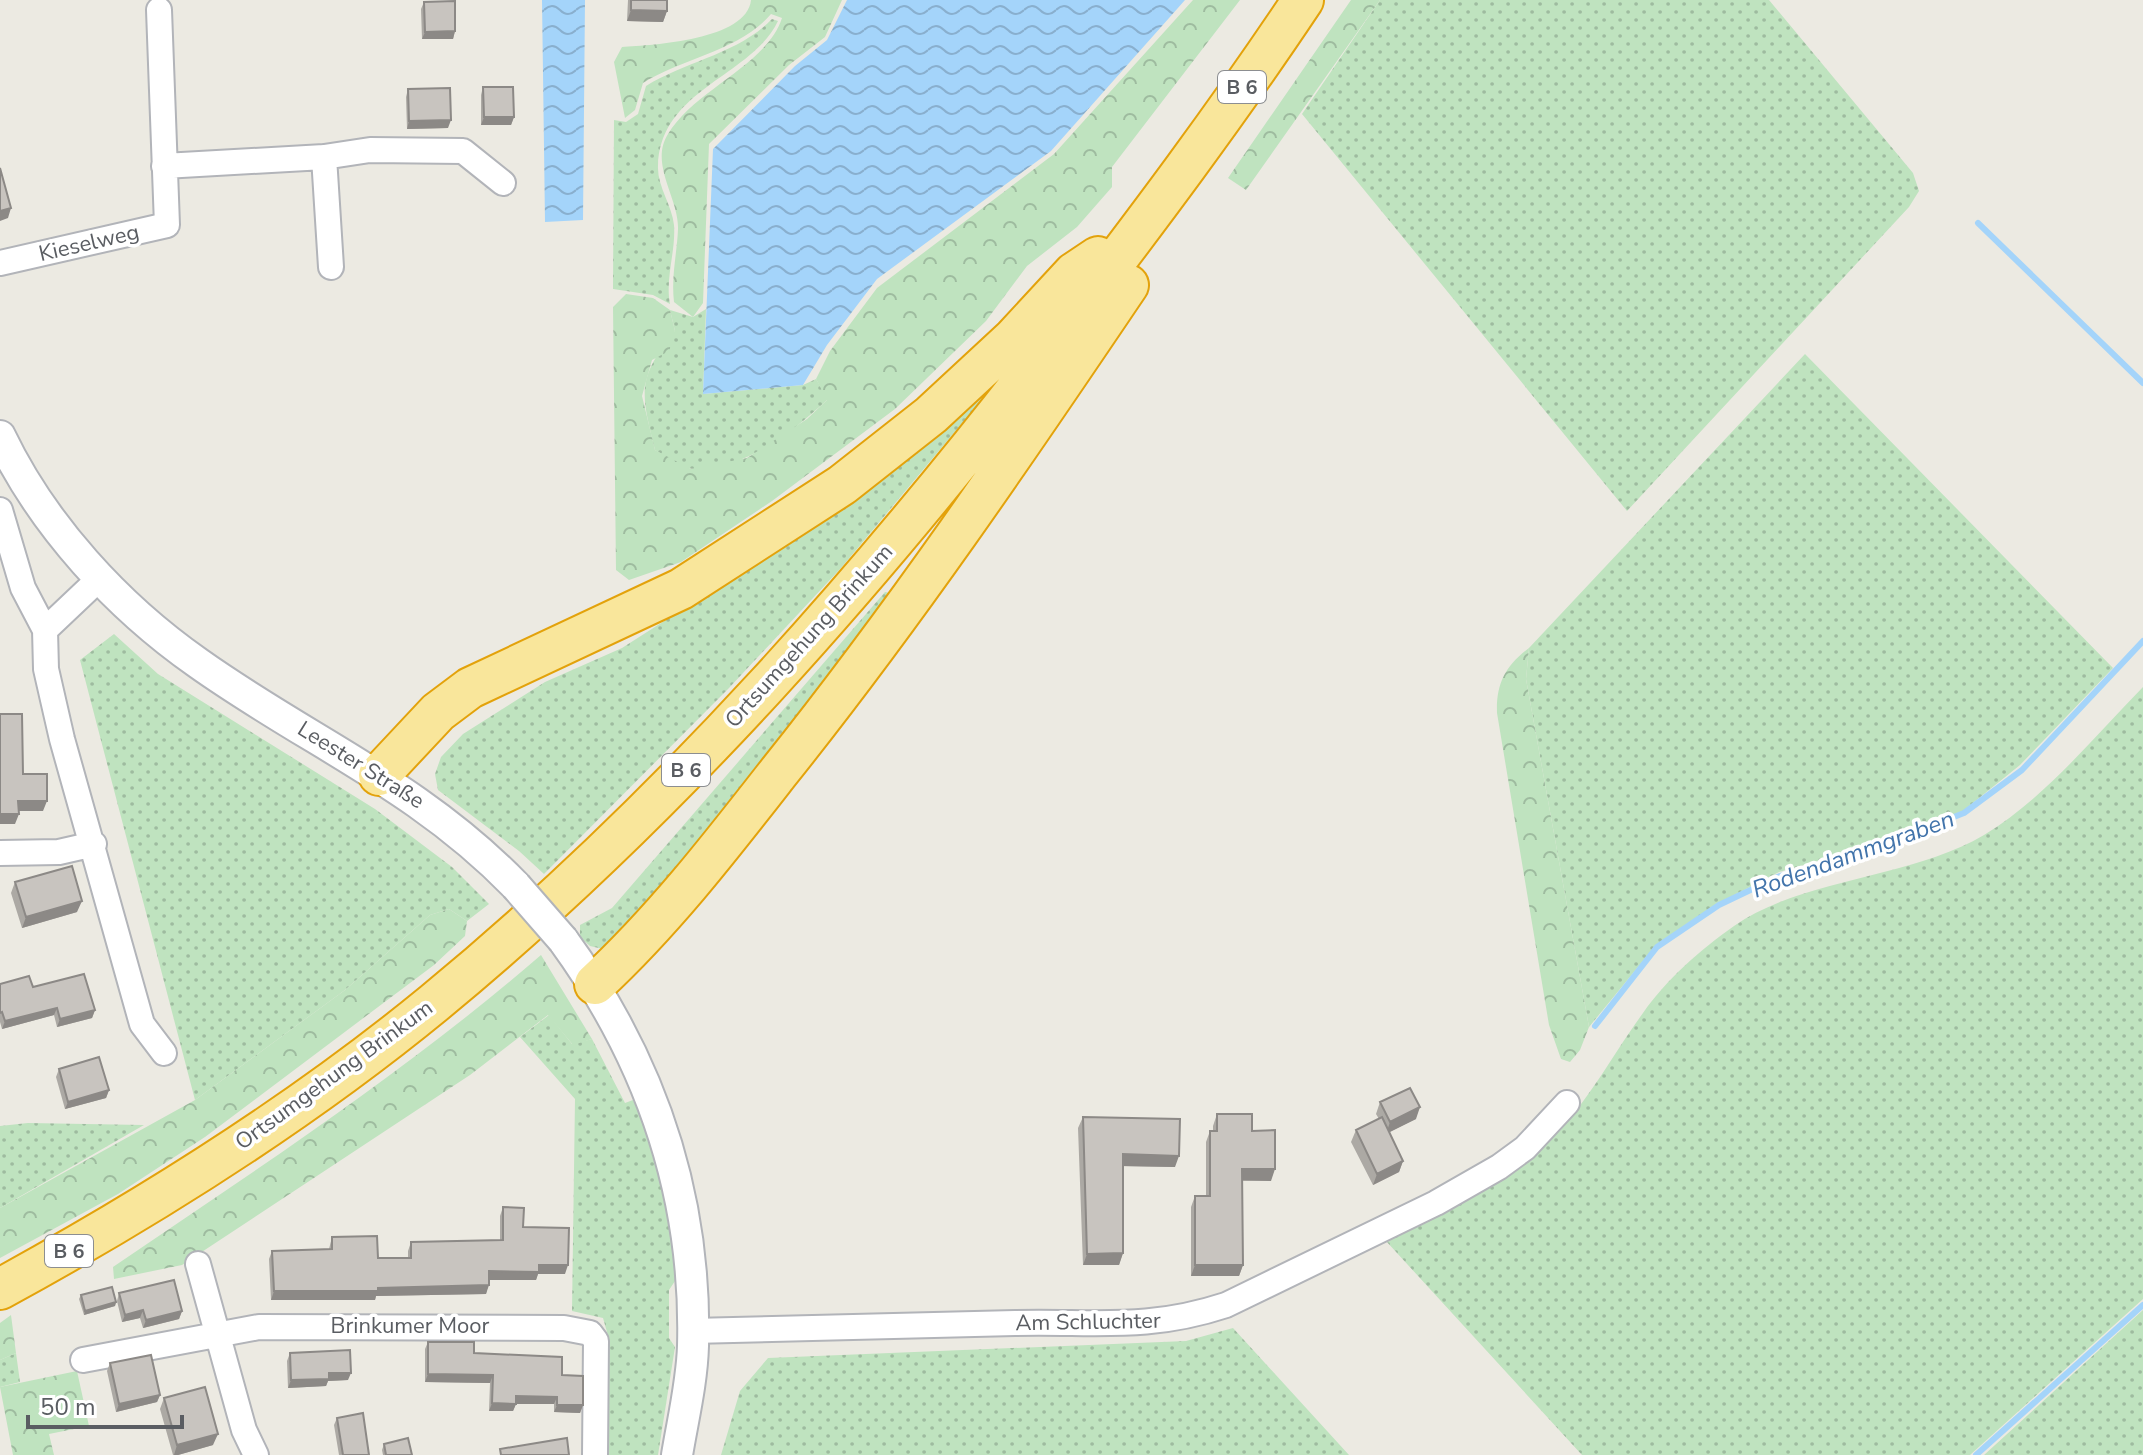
<svg xmlns="http://www.w3.org/2000/svg" width="2143" height="1455" font-family="'Nunito Sans',sans-serif">
<style>
.grass{fill:url(#grass-dots)}
.forest{fill:url(#forest-crowns)}
.water{fill:url(#water-waves)}
.lines{fill:none;stroke-linecap:round;stroke-linejoin:round}
.stream{stroke:#a4d4fa;stroke-width:6}
.minor-casing{stroke:#b2b4b9;stroke-width:28}
.tertiary-casing{stroke:#b2b4b9;stroke-width:34}
.trunk-casing{stroke:#e3a20b;stroke-width:44}
.minor{stroke:#fff;stroke-width:24}
.tertiary{stroke:#fff;stroke-width:30}
.trunk{stroke:#f9e69b;stroke-width:40}
.tertiary-bridge-casing{stroke:#b2b4b9;stroke-width:34;stroke-linecap:butt}
.tertiary-bridge{stroke:#fff;stroke-width:30}
.wall{fill:#aca9a4}
.shaded-wall{fill:#8c8986}
.building{fill:#c8c4bf;stroke:#8c8986;stroke-width:2}
.labels{text-anchor:middle;dominant-baseline:central;stroke-width:7;stroke-linejoin:round;paint-order:stroke}
.shield{fill:#fff;stroke:#8c8e91;stroke-width:2}
.shield-label{font-size:20px;font-weight:bold;fill:#5a5d62}
.street-label{font-size:22px;fill:#5a5d62;stroke:#fff}
.water-label{font-size:24px;font-style:italic;fill:#4274ab;stroke:#fff}
</style>
<defs>
<pattern id="grass-dots" width="8" height="8" patternUnits="userSpaceOnUse" patternTransform="scale(2)"><rect width="8" height="8" fill="#bfe3bf"/><path d="M2 2h.1M6 6h.1" fill="none" stroke="#9ebb9f" stroke-width="1.8" stroke-linecap="round"/></pattern>
<pattern id="forest-crowns" width="20" height="18" patternUnits="userSpaceOnUse" patternTransform="scale(2)"><rect width="20" height="18" fill="#bfe3bf"/><path d="M2 6a3 3 0 1 1 6 0M12 15a3 3 0 1 1 6 0" fill="none" stroke="#9ebb9f"/></pattern>
<pattern id="water-waves" width="16" height="10" patternUnits="userSpaceOnUse" patternTransform="scale(2)"><rect width="16" height="10" fill="#a4d4fa"/><path d="M0 5q4-4 8 0t8 0" fill="none" stroke="#89afce"/></pattern>
</defs>
<rect width="100%" height="100%" fill="#eceae2"/>
<path class="grass" d="M1380,0h389l144,173 6,18 -10,16 -282,304 -325,-397z
M772,19l6,2c-27,56 -118,68 -120,145 -1,20 14,39 16,59 2,26 -9,53 -4,79l-17,-9 -40,-6 1,-169 12,2 12,-8 8,-28c40,-25 92,-32 126,-67z
M706,309l-3,85 100,-9 13,-6 12,20c-35,33 -84,71 -134,70 -12,0 -29,-13 -39,-19 -14,-57 -19,-71 20,-119l-5,-21 23,7z
M1805,354l308,314 -93,97 -57,46 -81,32 -103,29 -60,31 -63,42 -67,82 -63,-348 3,-31z
M1004,373l-163,195 -112,120 -185,186 -25,-23 -81,-61 -3,-16 6,-17 22,-23 82,-52 77,-34 191,-122z
M885,592l5,1 -1,10 -211,267 -75,79 -13,-3 -10,-9v-12l32,-17z
M114,634l44,40 217,135 77,58 37,37 -22,17 -18,-12 -19,6 -85,75 -150,110 -115,-440z
M2143,687v612l-173,156h-388l-196,-214c53,-27 110,-53 155,-93 43,-37 69,-90 102,-135 23,-33 58,-64 91,-87 69,-48 178,-48 250,-91 61,-37 110,-98 159,-148z
M549,1015l23,29 20,-5 33,64 8,-3 17,38 18,70 9,70 -8,12v48l6,9 -17,108h-51l2,-116 -6,-21 -31,-7 3,-212 -55,-62z
M28,1123l116,2 -144,83v-82z
M2143,1310v145h-159z
M1233,1328l116,127h-628l19,-64 28,-33 418,-17z
M16,1353l4,29 -20,5v-27z"/>
<path class="forest" d="M751,0h91l-17,37 -36,28 -80,79 -6,159 -10,14 -19,-15c-3,-26 3,-48 4,-73 1,-31 -29,-65 -10,-95 27,-45 99,-69 114,-116l-11,-4c-30,36 -88,44 -128,69l-8,27 -10,8 -11,-56 8,-15c31,-2 125,-7 129,-47z
M1193,0h47l-128,167v20l-35,40 -50,39 -41,55 -91,88 -123,92 -91,61 -52,18 -13,-10 -3,-263 13,-13 27,4 17,12 5,21 -6,20 -17,9 -10,36 13,54 36,19 56,-11 60,-39 20,-19 -11,-21 14,-28 47,-63 177,-134z
M1351,0h29l-134,190 -18,-12z
M1529,648l-3,31 63,348 -9,23 -10,12 -9,-3 -12,-34 -52,-312c-1,-29 8,-47 32,-65z
M449,909l18,12 -2,15 -31,29 -229,172 -87,57 -118,64v-50l195,-108 150,-110 85,-75z
M541,955l51,84 -19,6 -25,-30 -78,60 -288,190 -68,14 -1,-12c146,-99 294,-196 428,-312z
M11,1315l5,38 -16,7v-37z
M77,1371l12,55 -40,8 5,21h-41l-13,-68z"/>
<path class="water" d="M542,0h43l-2,220 -38,2z
M847,0h338l-134,151 -174,128 -50,66 -24,40 -100,9 10,-245 82,-83 32,-26z"/>
<g class="lines">
<path class="stream" d="M1978,223l165,160
M1595,1026l62,-79 62,-42 61,-29 103,-31 81,-32 58,-43 121,-129
M1976,1455l167,-150"/>
<defs>
<path id="minor" d="M324,157l7,110
M164,166l160,-9 46,-7 93,1 40,32
M0,263l167,-38 -8,-215
M0,510l23,78 22,42
M101,577l-56,53 1,39 16,70 80,285 22,29
M0,853l59,-1 35,-8
M198,1264l46,166 12,25
M692,1331c108,-3 216,-5 323,-8 80,-2 132,8 211,-18l210,-102 63,-36 26,-19 42,-45
M83,1360l176,-33 305,1 26,5 6,8 -1,114"/>
<path id="tertiary" d="M0,436c43,90 118,171 198,227 111,79 220,122 318,223
M563,940c88,121 134,256 130,406 -1,36 -10,73 -16,109"/>
<path id="trunk" d="M379,775l59,-63 32,-24 211,-99 161,-104 89,-70 82,-76 61,-66 24,-16
M595,984c68,-63 126,-138 183,-211 125,-156 238,-322 350,-488
M0,1289c152,-83 300,-176 434,-286 238,-196 441,-429 628,-672 83,-108 165,-217 241,-331"/>
</defs>
<use href="#minor" class="minor-casing"/>
<use href="#tertiary" class="tertiary-casing"/>
<use href="#trunk" class="trunk-casing"/>
<use href="#minor" class="minor"/>
<use href="#tertiary" class="tertiary"/>
<use href="#trunk" class="trunk"/>
<defs>
<path id="tertiary-bridge" d="M516,886l47,54"/>
</defs>
<use href="#tertiary-bridge" class="tertiary-bridge-casing"/>
<use href="#tertiary-bridge" class="tertiary-bridge"/>
</g>
<path class="wall" d="M628,0h39v11l-4,11 -36,-1z
M424,2l31,29 -2,8h-31l-1,-30z
M483,87l31,30 -3,8h-30v-30z
M408,89l40,39 -41,1 -1,-32z
M15,882l62,30 -55,16 -11,-35z
M0,984l33,3 62,23 -3,8 -35,9 -3,-12 -52,14 -2,-7z
M59,1069l50,21 -3,8 -41,11 -9,-32z
M1380,1102l36,17 -27,13 14,29 -4,11 -26,13 -22,-43 5,-12 23,-11 -3,-5z
M1217,1114l35,17 19,50h-29l1,84 -4,11h-48v-69l4,-11h11v-54l4,-11h3v-5z
M1083,1117l92,50 -52,-1v87l-4,12h-36l-5,-137z
M503,1207l20,20 42,47h-27l-2,6h-47l-3,14 -110,2 -1,4h-104l-2,-41 3,-8 57,-2 3,-12 46,21h30v-7l3,-9 89,-2v-24z
M119,1293l63,18 -3,8 -36,9 -3,-10 -18,4 -5,-21z
M81,1295l35,7 -1,4 -31,9 -5,-16z
M428,1342l134,33 21,30 -3,8 -26,-1v-8h-38l-3,7h-24l1,-28 -65,-1v-33z
M290,1353l58,27 -20,1 -2,5 -38,2 -1,-27z
M110,1363l50,32 -3,7 -41,10 -9,-41z
M164,1398l49,47 -35,10h-5l-13,-46z
M337,1418l32,37h-30l-5,-30z
M384,1444l28,11h-29l-1,-5z"/>
<path class="shaded-wall" d="M631,10l36,1 -4,11 -36,-1z
M455,31l-2,8h-31l3,-7z
M484,117h30l-3,8h-30z
M451,120l-3,8 -41,1 2,-8z
M11,208l-3,10 -8,3v-10z
M18,801h29l-4,10h-28z
M0,814h19l-4,10h-15z
M82,901l-5,11 -55,16 4,-11z
M57,1008l-3,7 -52,14 3,-8z
M95,1010l-3,8 -35,9 3,-8z
M109,1090l-3,8 -41,11 3,-7z
M1420,1107l-4,12 -30,15 4,-12z
M1123,1154l56,2 -4,11 -56,-1z
M1403,1161l-4,11 -26,13 4,-11z
M1242,1169h33l-4,12 -33,-1z
M1123,1253l-4,12h-36l4,-11z
M539,1265h29l-3,9h-27l-2,6h-51l4,-9z
M1195,1265h48l-4,11h-48z
M489,1285l-3,9 -110,2 -1,4h-104l3,-9z
M116,1302l-1,4 -31,9 1,-4z
M143,1310l-3,8 -18,4 3,-7z
M182,1311l-3,8 -36,9 3,-8z
M329,1373h22l-3,7 -20,1 -2,5 -38,2 3,-8z
M428,1374l65,1 -3,8 -65,-1z
M160,1395l-3,7 -41,10 3,-8z
M516,1396l41,1 -3,7h-38l-3,7h-24l3,-8z
M557,1405h26l-3,8 -26,-1z
M218,1434l-5,11 -35,10h-4l3,-10z"/>
<path class="building" d="M631,0h36v11l-36,-1z
M455,1v30l-30,1 -1,-30z
M483,87h30l1,30h-30z
M450,88l1,32 -42,1 -1,-32z
M0,168l11,40 -11,3z
M0,714h22l1,60h24v27h-29l1,13h-19z
M72,866l10,35 -56,16 -11,-35z
M84,974l11,36 -35,9 -3,-11 -52,13 -3,-9 -2,1v-29l29,-8 4,11z
M99,1057l10,33 -41,12 -9,-33z
M1410,1088l10,19 -30,15 -10,-20z
M1217,1114h35v17l23,-1v39h-33l1,96h-48v-69h15v-65h7z
M1083,1117l97,2 -1,37 -56,-2v99l-36,1z
M1382,1117l21,44 -26,13 -21,-44z
M503,1207l21,1 -1,19 46,1 -1,37h-29v7l-50,-1v14l-111,3v3h-104l-2,-40 60,-2v-12l45,-1 1,22h33v-16l92,-2z
M174,1280l8,31 -36,9 -3,-10 -18,5 -6,-22z
M112,1287l4,15 -31,9 -4,-16z
M428,1342h46v11l88,4v18l21,1v29h-26v-8l-41,-1v8l-24,-1 1,-28 -65,-1z
M350,1350l1,23h-22v6l-38,1 -1,-27z
M151,1355l9,40 -41,9 -9,-41z
M205,1387l13,47 -41,11 -13,-47z
M363,1413l6,42h-26l-6,-37z
M408,1438l4,17h-26l-2,-11z
M567,1438l2,17h-68l-1,-6z"/>
<g class="labels">
<g class="shield">
<rect x="1218" y="71" width="48" height="32" rx="6"/>
<rect x="662" y="754" width="48" height="32" rx="6"/>
<rect x="45" y="1235" width="48" height="32" rx="6"/>
</g>
<g class="shield-label">
<text x="1242" y="87">B 6</text>
<text x="686" y="770">B 6</text>
<text x="69" y="1251">B 6</text>
</g>
<g class="street-label">
<text transform="translate(89 243) rotate(-13)">Kieselweg</text>
<text transform="translate(809 636) rotate(-48)">Ortsumgehung Brinkum</text>
<text transform="translate(361 765) rotate(32)">Leester Straße</text>
<text transform="translate(334 1075) rotate(-36)">Ortsumgehung Brinkum</text>
<text transform="translate(1088 1322) rotate(-1)">Am Schluchter</text>
<text x="410" y="1326">Brinkumer Moor</text>
</g>
<g class="water-label">
<text transform="translate(1853 854) rotate(-20)">Rodendammgraben</text>
</g>
</g>
<path d="M28 1415v12h154v-12" fill="none" stroke="#5a5d62" stroke-width="4"/>
<text x="40" y="1415" font-size="24" fill="#5a5d62" stroke="#ffffff" stroke-width="6" paint-order="stroke">50 m</text>
</svg>
